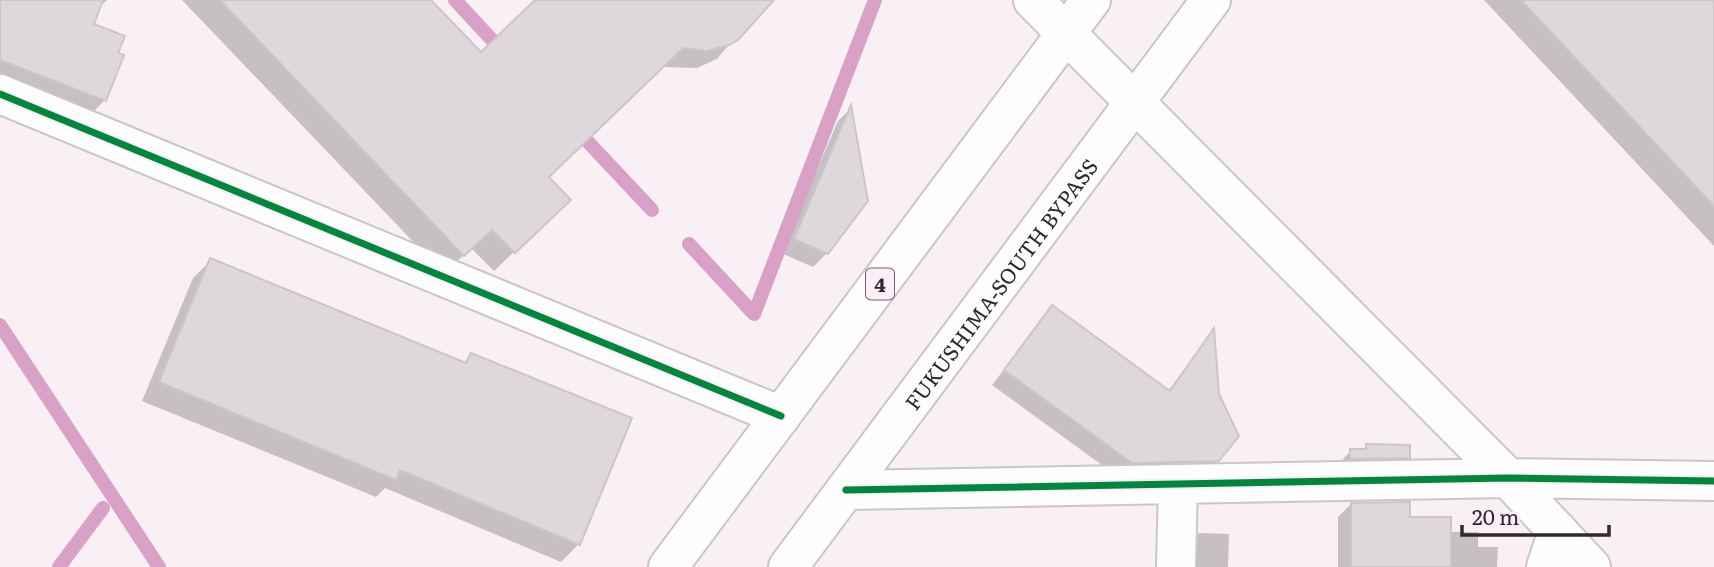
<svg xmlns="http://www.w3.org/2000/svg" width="1714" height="567" font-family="Literata,serif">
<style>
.shadow{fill:#0003}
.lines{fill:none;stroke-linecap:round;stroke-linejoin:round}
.stream{stroke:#d8a1c5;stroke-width:14}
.building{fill:#ded8dc;stroke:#cbc6ca;stroke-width:2}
.minor-casing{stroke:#cbc5c8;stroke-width:42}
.highway-casing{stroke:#cbc5c8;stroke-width:42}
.minor{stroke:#fefdfe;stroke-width:38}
.highway{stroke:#fefdfe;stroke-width:38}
.cycleway-casing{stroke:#fcedf6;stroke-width:11}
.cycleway{stroke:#00873e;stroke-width:7}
.labels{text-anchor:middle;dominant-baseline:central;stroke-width:6;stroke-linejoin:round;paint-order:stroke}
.shield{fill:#fcedf6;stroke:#6c6469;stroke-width:2}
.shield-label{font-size:19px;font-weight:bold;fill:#2e292c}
.street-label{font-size:21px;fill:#2e292c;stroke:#fcedf6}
</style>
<rect width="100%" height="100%" fill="#f8f0f5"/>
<path class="shadow" d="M0,0h107l-23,22 21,78 -14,14 -91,-35z
M182,0h247l51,54 58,-54h228l-49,59 -20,9 -35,-1 -115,110 2,42 -55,52 -23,-23 -27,26z
M1484,0h230v246z
M850,109l-23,144 -14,14 -32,-14 57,-132z
M211,260l251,104 9,-9 108,189 -18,18 -176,-74 -9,9 -234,-96 51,-123z
M1052,307l116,84 44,-59 6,128 -14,15 -87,1 -125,-91z
M1367,446l41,11 -8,8 -56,1 -1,-7 8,-8h11z
M1351,504l98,28h29v15h20l-1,20h-159v-50z
M1199,533l30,1 -1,33h-44l1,-20z"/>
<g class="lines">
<path class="stream" d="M455,0l50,54
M574,127l78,83
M689,244l65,70 121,-314
M0,325l159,242
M59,567l44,-59"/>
</g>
<path class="building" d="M0,0h103l-9,24 31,12 -7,17 6,2 -18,46 -106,-41z
M220,0h211l50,52 54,-52h239l-36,40 -9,5 -22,6 -24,-3 -134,129 22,23 -56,53 -23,-23 -28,26z
M1521,0h193v206z
M851,105l17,96 -40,53 -34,-15z
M210,258l256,105 5,-10 161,65 -52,127 -180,-75 -4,10 -237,-98z
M1052,305l118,86 44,-63 5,66 20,42 -20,25 -87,2 -128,-93z
M1366,444l44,1v13l-60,1v-10h16z
M1410,502v15h41v50h-100v-64z"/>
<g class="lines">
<defs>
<path id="minor" d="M1033,0l475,478 83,89
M0,94l781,322
M846,490l662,-12 206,3
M1176,567l2,-83
M1546,567l12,-36"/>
<g id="highway">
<path d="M668,567l423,-567"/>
<path id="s1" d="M788,567l423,-567"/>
</g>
</defs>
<use href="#minor" class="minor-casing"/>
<use href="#highway" class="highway-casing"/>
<use href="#minor" class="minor"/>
<use href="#highway" class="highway"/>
<defs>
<path id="cycleway" d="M0,94l781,322
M846,490l662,-12 206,3"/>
</defs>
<use href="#cycleway" class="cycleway-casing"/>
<use href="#cycleway" class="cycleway"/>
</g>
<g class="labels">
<rect class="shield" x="866" y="268.5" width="28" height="31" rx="5"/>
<g class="shield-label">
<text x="880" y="284">4</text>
</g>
<g class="street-label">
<text stroke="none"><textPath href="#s1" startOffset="354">FUKUSHIMA-SOUTH BYPASS</textPath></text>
</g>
</g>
<path d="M1462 525v10h147v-10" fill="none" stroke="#2e292c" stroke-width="3.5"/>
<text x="1472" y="525" font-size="21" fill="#2e292c" stroke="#fcedf6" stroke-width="5" paint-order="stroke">20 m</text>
</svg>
